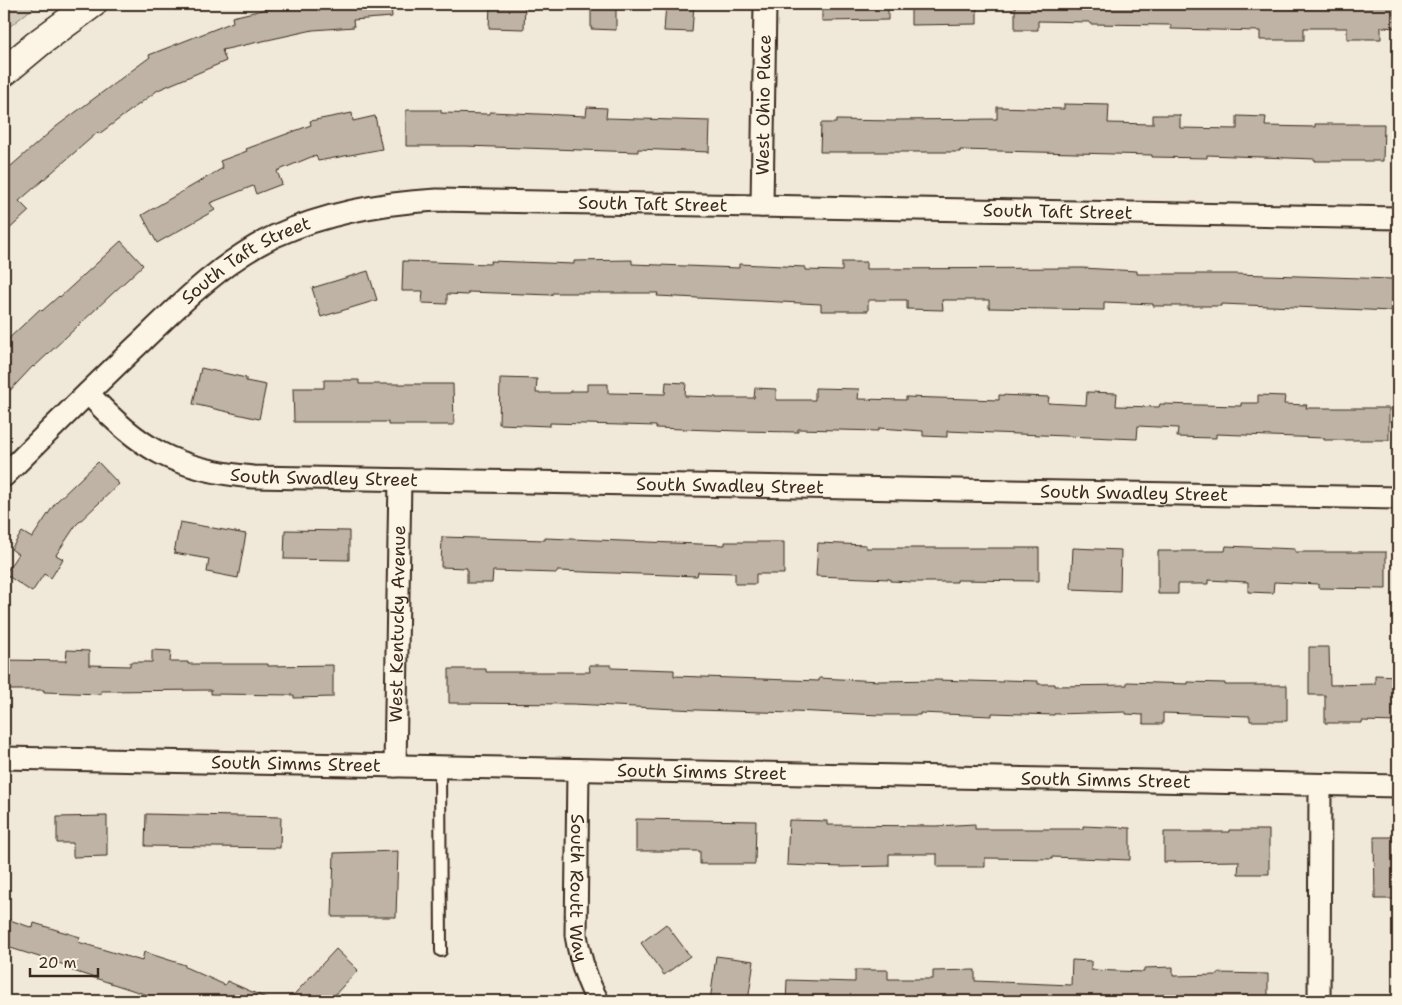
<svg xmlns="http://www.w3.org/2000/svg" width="1402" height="1005" font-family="'Shantell Sans',sans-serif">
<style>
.green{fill:#d2c9ba;stroke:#867a6c}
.building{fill:#beb3a4;stroke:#3b2a1e}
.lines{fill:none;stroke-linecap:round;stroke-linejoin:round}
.service-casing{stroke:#3b2a1e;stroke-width:14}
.minor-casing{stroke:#3b2a1e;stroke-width:25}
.secondary-casing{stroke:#3b2a1e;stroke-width:31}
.service{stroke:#fcf5e5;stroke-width:10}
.minor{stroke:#fcf5e5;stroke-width:21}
.secondary{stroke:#fcf5e5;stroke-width:28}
.labels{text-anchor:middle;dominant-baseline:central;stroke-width:4.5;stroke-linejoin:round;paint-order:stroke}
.street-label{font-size:18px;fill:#3b2a1e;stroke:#fcf5e5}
</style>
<rect width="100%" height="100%" fill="#f0e9d9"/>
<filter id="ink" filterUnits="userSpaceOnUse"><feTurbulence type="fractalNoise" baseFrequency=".02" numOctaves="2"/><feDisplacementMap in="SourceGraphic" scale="10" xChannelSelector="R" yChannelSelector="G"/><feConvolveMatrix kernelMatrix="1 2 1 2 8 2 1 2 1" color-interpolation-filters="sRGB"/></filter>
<g filter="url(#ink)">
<path class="green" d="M4,4h34l-34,27z"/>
<path class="building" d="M288,4h103l1,13 -39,3 1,7 -41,3 -91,20 4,11 -68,29 -59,44 -1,-2 -79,69 10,10 -25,23v-62l53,-46 93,-69 -1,-2 84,-33 -1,-5z
M490,4h35l-1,25 -35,-1z
M591,4h25v26l-25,-1z
M666,4h28l-2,28 -28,-1z
M822,4h66v16l-66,1z
M911,4h66v20l-66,1z
M1015,4h383v24l-17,-1v12h-34v-11h-43v12h-44v-9l-89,-2v-4l-81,-1v-2l-52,-1v9h-23z
M1064,104l45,1 -1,18 45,1v-9h27v13l57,1v-13l29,1 -1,9 50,1v-3h69l-1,37h-68v-2l-108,-4v3l-55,-1v-2l-192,-5v2h-140l1,-29h15v-3l60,1v-1l101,-1v-12l67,2z
M587,107l20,1 -1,10 104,3 -1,31 -71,-3v3l-173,-6h-59v-36h35v3l49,1v-2l96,4z
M352,113l1,8 22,-5 7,33 -64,12 -2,-6 -39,16 5,13 -26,10 -3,-8 -43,17 5,7 -58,33 -15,-28 81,-47 -3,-7 27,-10 -1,-2 65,-24 -1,-4z
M121,241l22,24 -109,102 -1,-1 -29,31v-54l36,-34 2,2 17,-15 1,1z
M632,260v4l107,4v-4l66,3v3l37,1v-9h24v7l216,-1 55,3v3h98l158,5 -1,32 -171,-7v2h-68v-2l-49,-2v8l-115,-2v-8h-47l1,10 -36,-1v-9h-39v11h-47v-7l-164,-8 1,-3h-106v2l-84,-3v3l-21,-1v10l-25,-1 1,-12h-21l1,-30 87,3 1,-3 83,3v-3z
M368,271l9,29 -56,17 -9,-29z
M201,368l45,10v3l20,4 -7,34 -66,-15z
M500,378l37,1 -1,14h34l1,-2h16v-7h21v9l57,1 1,-12 20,1 -1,13 31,1v1h38l1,-10 21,1v11h39v-12l44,1 -1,10 48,1v-3l93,3v-5l50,2 -1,6 38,2 1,-13 30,1 -1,13 43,1 1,-3 81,2v-3h17v-8l27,1 -1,8 23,1 -1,3h83v32h-65v-2l-108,-4v4l-39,-1 1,-9 -40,-2 -1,13 -190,-8v6l-24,-1v-5l-44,-3v3l-81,-2v3l-59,-1 -83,-3v-2l-106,-3v3l-51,-2z
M324,380h35v4h94l1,41h-66v-3h-94l-1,-34h31z
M98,462l21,22 -43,41 -20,30 7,4 -12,19 -7,-4 -12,18 -27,-18 13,-20 -7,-5 11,-17 10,6 24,-36z
M180,522l66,12 -8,44 -31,-6 2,-13 -35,-6z
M285,530l64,1v29l-65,-1z
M442,537l103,3v-2l180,7v-3h59v32h-28v10h-21v-11l-37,-1 -1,4 -140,-5v2l-64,-2 -1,12h-25v-15l-26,-1z
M818,543l48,2v3h173v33l-82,-1v2h-44l-23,-1v-2l-74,-3z
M1226,546l69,3v3h91v37l-68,-1v-4l-44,-2 -1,11 -25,-1v-10l-40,-2v4h-30v10h-20v-43h67z
M1073,548l48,2 -1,41 -49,-2z
M1309,647h20l1,38 45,-1v-9l23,1v46l-36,-1v2h-37v-28h-16z
M67,650l22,1v14l41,1v-4h22v-12l19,1 -1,11h18v2h80v2l65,-1v32l-39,1v-3l-83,-1v-4l-110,1v3l-57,-2v-2h-40v-30l62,1z
M589,665h22v3l63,2v6l145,5v-3l61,3 56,-1 67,2v-2l35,1v3h17v2l72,-1v-3l61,2v-2l37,1v2h62v36h-37v-5l-87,-3v11h-20v-9l-17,-1v-2l-72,2v1l-62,-2v3l-72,-3v2h-40l-87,-4v2l-96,-3 -124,-6 -124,-1v-34h37v3h104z
M146,814l135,3 -1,31 -135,-2z
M107,816v40l-34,1v-14h-16v-26z
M636,819l120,2 -1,43h-55v-13h-64z
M789,820l38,1v4l109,1 39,-2v5h108v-3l47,2v32l-78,-3v2l-67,-1v9h-48v-13h-48v12l-48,1 -54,-2z
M1229,830h40v44h-31l1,-13 -75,1v-30h65z
M1374,837h24v62h-23z
M398,851l-2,66h-64l2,-64z
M4,918l29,10 1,-5 46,14 -2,5 64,19 2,-9 41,13v2l40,18 2,-4 46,20h-107l-99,-32 1,-3 -64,-20z
M666,924l24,32 -26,19 -23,-32z
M336,949l22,21 -29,31h-41z
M716,956l38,5 -6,40h-38z
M1072,960l19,1v9l53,2v-4l29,-1v9l45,-1v-2l50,1v27h-482l1,-21 68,2v-12h33v9h45v-8l42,-1v11l96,4z"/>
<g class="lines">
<defs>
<path id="service" d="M440,767l1,184"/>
<g id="minor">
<path id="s1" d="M762,206l3,-202"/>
<path id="s2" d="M88,393c51,56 88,77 165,84l1145,21"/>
<path id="s3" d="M4,476c45,-45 91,-91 138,-135 39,-38 82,-81 133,-105 51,-23 106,-33 162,-36l961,18"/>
<path id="s4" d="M4,758l1394,28"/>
<path id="s5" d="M395,766l5,-286"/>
<path id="s6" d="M578,770l-2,165c4,23 10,46 22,66"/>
<path d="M1319,1001l1,-216"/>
</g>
<path id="secondary" d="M4,72l36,-30 52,-38"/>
</defs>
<use href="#service" class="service-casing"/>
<use href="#minor" class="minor-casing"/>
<use href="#secondary" class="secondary-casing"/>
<use href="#service" class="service"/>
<use href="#minor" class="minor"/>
<use href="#secondary" class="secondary"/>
</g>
</g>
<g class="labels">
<g class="street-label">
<text stroke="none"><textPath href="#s1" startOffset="101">West Ohio Place</textPath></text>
<text stroke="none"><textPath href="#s3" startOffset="746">South Taft Street</textPath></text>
<text stroke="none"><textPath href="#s3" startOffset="1151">South Taft Street</textPath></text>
<text stroke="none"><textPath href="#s3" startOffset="326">South Taft Street</textPath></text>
<text stroke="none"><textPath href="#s2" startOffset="262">South Swadley Street</textPath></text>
<text stroke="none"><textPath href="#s2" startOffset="668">South Swadley Street</textPath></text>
<text stroke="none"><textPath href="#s2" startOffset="1072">South Swadley Street</textPath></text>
<text stroke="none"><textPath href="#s5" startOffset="142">West Kentucky Avenue</textPath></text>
<text stroke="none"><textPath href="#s4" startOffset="292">South Simms Street</textPath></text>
<text stroke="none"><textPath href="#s4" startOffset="698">South Simms Street</textPath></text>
<text stroke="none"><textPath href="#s4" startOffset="1102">South Simms Street</textPath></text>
<text stroke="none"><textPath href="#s6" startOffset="118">South Routt Way</textPath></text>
</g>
</g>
<rect width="1402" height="1005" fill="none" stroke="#fcf5e5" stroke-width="20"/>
<rect x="10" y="10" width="1382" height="985" fill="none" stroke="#3b2a1e" stroke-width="2" filter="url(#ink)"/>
<path d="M30 968v8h68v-8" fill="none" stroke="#3b2a1e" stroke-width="2.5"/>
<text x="38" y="968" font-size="15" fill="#3b2a1e" stroke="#fcf5e5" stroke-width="4" paint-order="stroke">20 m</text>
</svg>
